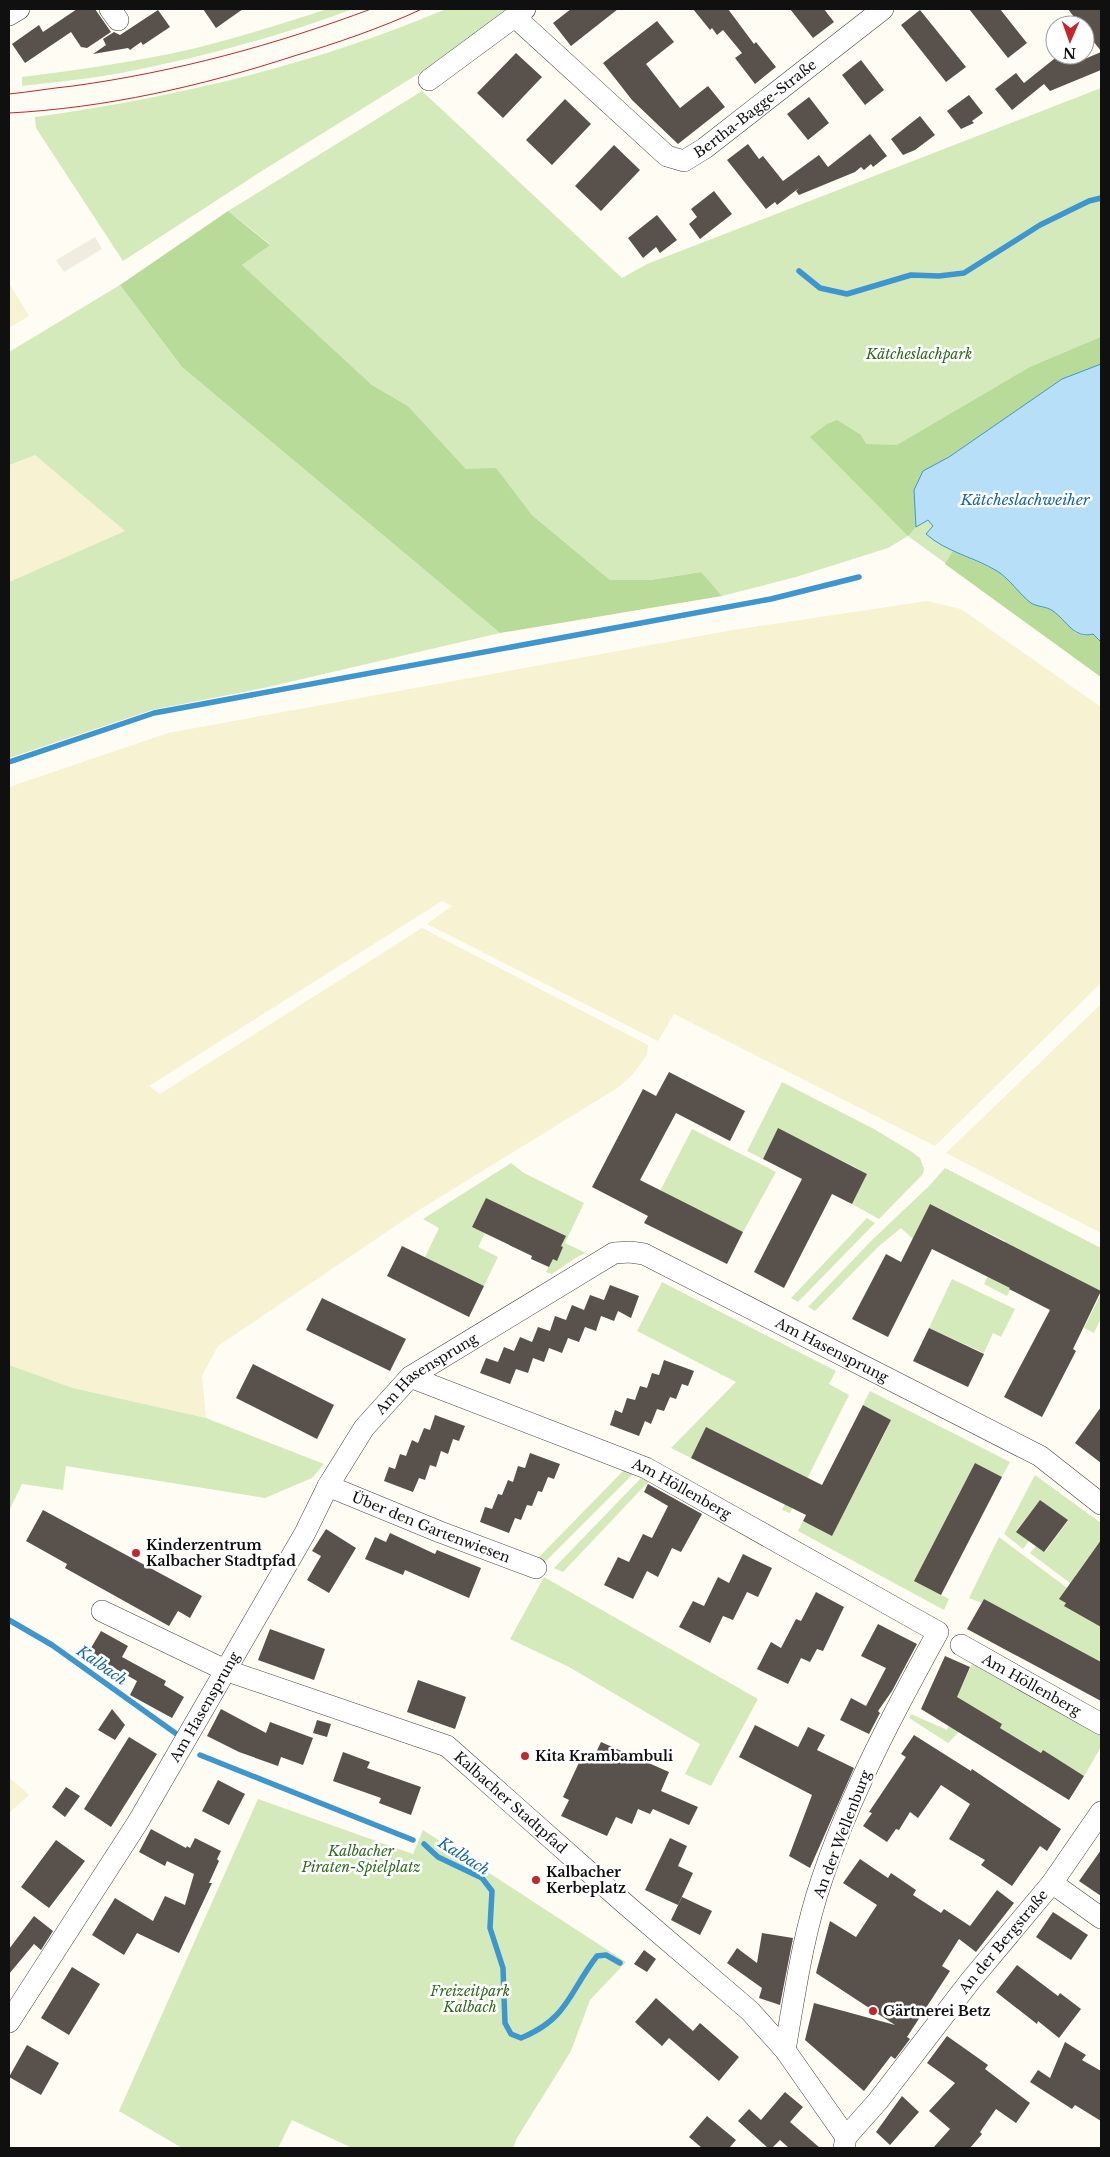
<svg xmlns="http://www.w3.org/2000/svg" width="1110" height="2157" font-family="'Libre Baskerville',serif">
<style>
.farmland{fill:#f6f2d2}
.green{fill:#d4eabb}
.forest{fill:#b8db9a}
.plaza{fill:#f0ece0}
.water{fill:#b7dff7;stroke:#3d96ce}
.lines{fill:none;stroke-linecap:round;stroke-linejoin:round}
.stream{stroke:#3d96ce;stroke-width:5.5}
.building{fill:#59514c}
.minor-casing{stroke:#434343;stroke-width:22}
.minor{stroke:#fff;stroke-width:21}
.tram{stroke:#c2262e;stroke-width:1}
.poi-dot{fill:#c2262e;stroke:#fff;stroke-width:2}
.labels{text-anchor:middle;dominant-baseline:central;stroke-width:5;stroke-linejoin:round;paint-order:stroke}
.street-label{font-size:14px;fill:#101010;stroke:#fff}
.park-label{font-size:14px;font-style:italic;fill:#2f691f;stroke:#fff}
.poi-label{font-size:14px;font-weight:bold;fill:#101010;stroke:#fff;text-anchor:start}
.water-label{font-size:15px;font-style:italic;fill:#1767a4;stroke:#fff}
</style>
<rect width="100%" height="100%" fill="#fffcf3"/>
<path class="farmland" d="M9,283l20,33 -20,12z
M34,454l91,77 -116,51v-117z
M927,601l34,8 140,98v276l-166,163 -261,-132 -16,27 -231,-117 25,-18 -10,-5 -293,185 11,8 262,-166 226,117 -1,10 -14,19 -14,13 -200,123 -201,136 -16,30 4,42 -133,-30 -64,-23v-578l159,-54 565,-103z
M1101,1004v229l-155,-80z
M9,1777l20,18 -20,18z"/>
<path class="green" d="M327,9h26c-75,28 -154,49 -232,64 -32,6 -66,9 -99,13v-9c49,-6 98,-13 147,-23 53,-11 106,-28 158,-45z
M446,9h60l-67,52 -182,113 -134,87 -87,-133 -1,-11c142,-20 279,-52 411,-108z
M1101,88v589l-193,-141 -20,12 -92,29 -74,19 -22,-24 -50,8h-40l-78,-65 -36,-46h-30l-58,-63 -36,-21 -130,-120 28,-21 -42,-33 194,-120 200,187 25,-14z
M120,285l62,82 318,266 -232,54 -116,23 -143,48v-176l116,-51 -90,-76 -26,10v-113z
M782,1082l92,47 38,23 8,6 4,11 -1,5 -44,45 -27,-15 15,-30 -12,-7 -77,-38 -15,30 -16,-8z
M692,1129l84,43 -33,60 -83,-41z
M511,1163l13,10 60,30 -19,40 21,10 -9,4 -25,17 -6,-2 7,-13 4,1 6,-13 -77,-49 -14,29 13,6 -7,14 20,10 -14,29 -59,-29 14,-29 -16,-9z
M945,1168l156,80v43l-73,-37 -21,42 -23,-12 21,-43 -75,-37 -17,35 -12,-11 -23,19 -63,64 -7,-4 63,-66 58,-55z
M867,1218l8,5 -77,79 -7,-4z
M952,1279l63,30 -14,28 -8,-4 -9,20 -55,-25z
M662,1282l174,89 -7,13 20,11 -59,118 -8,-3 17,-36 -93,-46 -15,30 -20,-10 65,-66 -99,-51z
M1101,1294v24l-7,15 -10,-5z
M9,1365l64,23 133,30 118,46 -12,14 -47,20 -199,-32 -3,24 -41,-6 -13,27z
M870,1391l140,71 -8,15 -27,-14 -61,118 35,18 -5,11 -146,-79 5,-10 29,14 53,-102 6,-13 -28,-15z
M625,1469l8,5 -87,87 -8,-3z
M644,1475l7,4 -88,93 -9,-4z
M1035,1475l66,48v23l-3,-2 -23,32 19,25 -64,-48 6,-7 9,6 23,-31 -28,-21 -24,31 13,10 -6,8 -19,-15z
M999,1537l102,76v49l-117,-63 -2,4 -13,-5z
M544,1577l214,122 -47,87 -26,-12 15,-30 -131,-77 -59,-28z
M973,1662l128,72v13l-17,29 -41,-25 -2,2 -41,-25 2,-4 -27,-16 -16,24 -11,11 -39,-25 2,-4 36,16 7,-16 -4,-3z
M258,1799l155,55 10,-24 203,132 -36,38 -19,51 -54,87 -4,10h-161l-60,-28 -14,28h-96l-63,-37z"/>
<path class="forest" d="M228,211l42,34 -28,20 130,120 36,21 58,63 30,-1 36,47 78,65h40l51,-8 21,24 -222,37 -318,-266 -62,-82z
M1101,337v27l-39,15 -113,78 -26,14 -9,19 2,37 -8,9 -98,-99 17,-13 10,-4 24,15 5,9 31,1 133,-78z
M953,551l46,21 34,32 18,5 19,16 5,8 9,3 9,-2 8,8v35l-156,-113z"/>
<path class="plaza" d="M95,237l7,12 -38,23 -8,-12z"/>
<path class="water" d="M1101,364v278l-8,-8c-19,5 -26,-13 -40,-23 -7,-5 -16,-4 -22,-8 -12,-9 -21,-24 -34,-32 -23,-14 -51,-19 -71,-37l7,-8 -5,-6 -12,7 -2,-37 9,-19 26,-14 113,-78z"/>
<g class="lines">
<path class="stream" d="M799,271l21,17 27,6 64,-19 28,1 25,-3 76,-48 49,-24 12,-3
M9,762l145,-49 617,-114 88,-22
M9,1620l43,25 126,90
M200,1755l213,85
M424,1844l14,13 44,21 10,13 -2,37 13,40 2,55 6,11 10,4c47,-19 48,-46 76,-82l9,-1 14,8"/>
</g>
<path class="building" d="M77,9h18l16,23 -24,16 -6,-1 -10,-15 -46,31 -13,-19 27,-19 4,7z
M203,9h40l-27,19z
M571,9h47l-47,37 -18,-23z
M693,9h35l26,35 2,-2 20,25 -21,17 -20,-26 7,-5 -19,-23 -6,5 -5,-7 -2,2z
M790,9h34l10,13 -21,16z
M969,9h31l27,34 -19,15z
M1068,9h33v42l-16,-20v-6h-5z
M158,10l12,17 -27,18 -2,-3 -11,8 -2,-2 -35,6 13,-9 -3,-6 11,-7 6,3z
M920,10l46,57 -20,15 -45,-57z
M657,21l17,21 -28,22 34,44 28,-22 17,21 -47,37 -46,-44 -29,-37z
M1101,52v18l-51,21 -6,-7 -32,26 -17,-21 21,-16 8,10 35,-28h8l6,9z
M516,53l26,24 -39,41 -26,-25z
M861,60l23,30 -19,15 -23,-30z
M969,95l14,18 -11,8 2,2 -13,6 -14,-18z
M809,97l20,26 -21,17 -21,-26z
M565,99l26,25 -39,41 -26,-25z
M920,116l15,19 -20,15 -12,5 -12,-16z
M870,134l17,22 -14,11 -2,-3 -7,6 -3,-3 -6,5 -56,23 -3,-4 3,-3 -22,17 -2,-3 -9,7 -39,-49 21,-16 11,15 4,-3 20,25 36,-26 9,12z
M614,145l26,25 -39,41 -26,-25z
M714,191l18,23 -32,25 -11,-15 8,-7 -6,-8z
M657,215l20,25 -17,13 -4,-6 -13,11 -15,-20z
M669,1072l76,39 -15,30 -54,-28 -36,67 103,52 -16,32 -83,-41 4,-7 -56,-29 51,-98 13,7z
M778,1128l89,46 -15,30 -20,-10 -48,94 -30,-16 48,-93 -39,-20z
M486,1198l80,38 -5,10 2,1 -6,14 -4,-2 -4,8 -18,-8 1,-3 -60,-29z
M930,1204l171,87 -28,58 3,2 -34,66 -38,-20 46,-87 -41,-21 1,-1 -78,-39 -44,88 -36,-18 34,-65 15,8z
M402,1246l82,40 -15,31 -82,-41z
M610,1285l29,11 -8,22 -13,-7 -4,10 -13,-5 -5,15 -11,-4 -6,15 -11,-4 -6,15 -13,-5 -5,14 -11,-4 -5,15 -12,-4 -6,15 -30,-11 6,-15 12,4 6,-15 10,4 6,-14 12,5 6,-15 12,4 5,-15 11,4 6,-15 12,5 6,-15 14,5z
M322,1298l84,41 -16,32 -84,-41z
M929,1328l55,26 -16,33 -55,-26z
M664,1360l30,11 -6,15 -6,-2 -6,15 -6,-2 -6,14 -7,-2 -6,15 -6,-3 -6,15 -29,-11 5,-15 7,3 5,-15 8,2 5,-14 7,2 5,-15 7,2z
M253,1364l81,41 -17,34 -81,-41z
M863,1405l28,15 -59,116 -29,-15 3,-6 -115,-57 15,-31 116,58z
M1101,1407v56l-26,-20z
M435,1415l30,11 -6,15 -6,-2 -5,15 -7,-3 -5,16 -6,-2 -5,15 -6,-2 -6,14 -29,-11 5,-14 6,2 5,-15 6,2 6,-16 6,3 6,-15 6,2z
M530,1453l30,11 -6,15 -6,-2 -6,15 -4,-1 -6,15 -5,-1 -6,15 -6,-2 -6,15 -29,-11 5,-15 7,2 6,-15 4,1 6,-15 5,2 5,-16 7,2z
M975,1463l27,14 -61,118 -27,-14z
M648,1484l54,30 -21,38 -9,-4 -14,29 -11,-6 -14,28 -29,-14 14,-28 11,5 14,-28 9,4 16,-32 -24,-14z
M1040,1500l28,20 -24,32 -28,-20z
M43,1510l159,86 -12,22 -12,-7 -9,15 -104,-58 2,-4 -41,-23z
M326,1529l30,19 -27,45 -22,-13 14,-24 -9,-5z
M390,1533l45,21 2,-4 44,18 -12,30 -64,-28 -2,5 -38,-16 10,-22 11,5z
M1101,1540v87l-37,-21 2,-3 -7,-4z
M743,1554l29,14 -14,29 -11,-5 -14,28 -10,-4 -13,27 -31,-16 14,-26 11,5 14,-29 11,6z
M816,1592l28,15 -21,44 -6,-2 -7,13 -9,-4 -13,26 -31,-15 14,-27 10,6 15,-29 5,2z
M984,1599l117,63v39l-134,-72z
M878,1624l39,20 -25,47 -14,20 2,2 -11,21 -29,-14 11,-22 15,8 20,-38 -25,-12z
M270,1629l55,20 -11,31 -56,-20z
M101,1631l27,15 -6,11 44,24 -2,4 20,12 -12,21 -42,-23 7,-14 -49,-28z
M945,1656l25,11 -13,30 45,27 -2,4 41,25 2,-3 41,26 -15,24 -148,-91z
M418,1680l48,17 -11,32 -48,-17z
M112,1709l13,16 -10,15 -17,-10z
M221,1709l45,24 4,-11 43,16 -10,27 -22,-8 -3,9 -39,-14 -32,-16z
M317,1720l14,4 -4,13 -14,-4z
M755,1725l43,22 10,-20 17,8 -8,15 37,18 -44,100 -21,-12 23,-61 -73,-38z
M914,1735l57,36 1,-2 89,60 -14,22 -7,-5 -28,40 -31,-21 4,-5 -36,-21 21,-35 -29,-19 -23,33 -8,-6 -11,18 -3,-1 -9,13 -24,-16 9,-13 -3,-1 37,-55 -5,-3z
M129,1737l28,17 -46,73 -27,-18z
M601,1742l68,30 -8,19 37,16 -9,18 -36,-16 -3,5 -12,-5 -6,15 -16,-7 -9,19 -46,-20 8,-16 -6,-3 20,-43 10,5z
M343,1752l27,10 -3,6 54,19 -10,28 -32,-12 2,-5 -48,-17z
M218,1780l27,14 -16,31 -27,-14z
M66,1787l14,9 -15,21 -13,-10z
M151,1829l35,19 1,-2 3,2 5,-10 26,13 -4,8 2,2 -10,22h3l-33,70 -42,-20 -13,22 -32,-20 23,-37 38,23 12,-25 20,9 9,-31 -27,-13 -2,5 -26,-14z
M670,1838l17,8 -9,20 15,7 -15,32 -33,-15z
M56,1840l29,21 -36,47 -28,-21z
M1101,1850v46l-22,-15z
M860,1859l28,19 3,-5 25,17 -3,5 28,18 3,-4 26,17 27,-36 17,13 -38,49 -17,-13 -17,27 8,5 -43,66 3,2 -15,20 -4,-3 -27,35 -59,-51 9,-37 81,22 -79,-52 14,-52 26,16 21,-32 -34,-22z
M682,1897l30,14 -12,24 -29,-15z
M1053,1912l35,23 -17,25 -35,-23z
M34,1916l19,15 -12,19 -7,-6 -25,30v-25z
M762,1933l31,5 -13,67 -21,-7 3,-10 -35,-25 10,-15 20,15z
M644,1950l12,9 -9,13 -13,-8z
M1017,1965l41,31 2,-3 21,16 -22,29 -21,-17 -1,3 -41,-32z
M72,1967l28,17 -31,51 -28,-17z
M656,1998l37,33 7,-8 39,34 -20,24 -50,-43 -7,8 -27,-24z
M947,2036l41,29 -3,4 45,34 -14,20 -20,-14 -16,23 2,2 -12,14h-37l17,-19 -21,-18 26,-28 -28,-20z
M1065,2042l21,13 -4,5 19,11v50l-26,-16 -3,4 -42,-27 8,-12 12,8z
M27,2045l32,18 -18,32 -32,-18z
M785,2092l18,15 -13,15 30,26h-31l-9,-8 -8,8h-4l-30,-27 11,-12 12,11z
M902,2096l17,16 -29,33 -14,-13z
M707,2116l29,24 -7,8h-27l-13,-11z"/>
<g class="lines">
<defs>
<g id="minor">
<path d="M110,9l8,11"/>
<path d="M9,15l10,-6"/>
<path id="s1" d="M515,17l152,139 17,5 21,-13 178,-139"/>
<path d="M429,80l96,-71"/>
<path id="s2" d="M410,1377l236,91 292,164c-44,80 -87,160 -116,247 -19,55 -27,114 -37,171"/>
<path id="s3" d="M328,1486l112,46 96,36"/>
<path id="s4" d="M102,1611l123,59 222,76 177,157 126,108 35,39 61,87 -2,11"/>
<path id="s5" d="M961,1645l140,79"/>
<path d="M1052,1883l49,35"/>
<path id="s6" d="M9,2022l129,-200 167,-289 23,-47 36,-58 46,-51 204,-124 16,-1 14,2 396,202 61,48"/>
<path id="s7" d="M846,2137l32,-36 93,-121 81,-97 49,-71"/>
</g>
</defs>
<use href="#minor" class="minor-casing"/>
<use href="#minor" class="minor"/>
<path class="tram" d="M9,94c21,-2 43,-6 64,-8 102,-14 202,-41 298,-77
M9,113c97,-5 193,-27 285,-57 43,-13 87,-28 128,-47"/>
</g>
<g class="poi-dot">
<circle cx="136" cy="1553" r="5"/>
<circle cx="525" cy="1756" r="5"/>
<circle cx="536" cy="1880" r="5"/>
<circle cx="873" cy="2011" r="5"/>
</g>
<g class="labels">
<g class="street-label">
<text stroke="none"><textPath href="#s1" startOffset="312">Bertha-Bagge-Straße</textPath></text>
<text stroke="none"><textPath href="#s6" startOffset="1241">Am Hasensprung</textPath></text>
<text stroke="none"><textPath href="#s6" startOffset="776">Am Hasensprung</textPath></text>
<text stroke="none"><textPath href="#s2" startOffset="294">Am Höllenberg</textPath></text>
<text stroke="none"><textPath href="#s3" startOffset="111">Über den Gartenwiesen</textPath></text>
<text stroke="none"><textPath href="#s5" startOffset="81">Am Höllenberg</textPath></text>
<text stroke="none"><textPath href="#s6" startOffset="371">Am Hasensprung</textPath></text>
<text stroke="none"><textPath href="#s4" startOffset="456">Kalbacher Stadtpfad</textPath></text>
<text transform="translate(842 1834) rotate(-69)">An der Wellenburg</text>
<text stroke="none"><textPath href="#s7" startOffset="251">An der Bergstraße</textPath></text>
</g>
<g class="park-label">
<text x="919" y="354">Kätcheslachpark</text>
<text x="361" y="1851">Kalbacher<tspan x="361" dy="16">Piraten-Spielplatz</tspan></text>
<text x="470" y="1991">Freizeitpark<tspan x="470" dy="16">Kalbach</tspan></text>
</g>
<g class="poi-label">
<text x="146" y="1545">Kinderzentrum<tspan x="146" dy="16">Kalbacher Stadtpfad</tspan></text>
<text x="535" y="1756">Kita Krambambuli</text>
<text x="546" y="1872">Kalbacher<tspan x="546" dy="16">Kerbeplatz</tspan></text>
<text x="883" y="2011">Gärtnerei Betz</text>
</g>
<g class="water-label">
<text x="1025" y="499">Kätcheslachweiher</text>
<text transform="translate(102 1665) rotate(35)">Kalbach</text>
<text transform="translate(464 1856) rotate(32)">Kalbach</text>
</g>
</g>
<rect width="1110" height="2157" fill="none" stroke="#101010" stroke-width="20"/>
<g transform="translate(1070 40) rotate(182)"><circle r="24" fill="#ffffff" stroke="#9f9f9f"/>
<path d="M0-4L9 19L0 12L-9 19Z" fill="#c2262e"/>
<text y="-8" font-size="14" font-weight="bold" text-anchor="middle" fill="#101010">N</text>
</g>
</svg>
